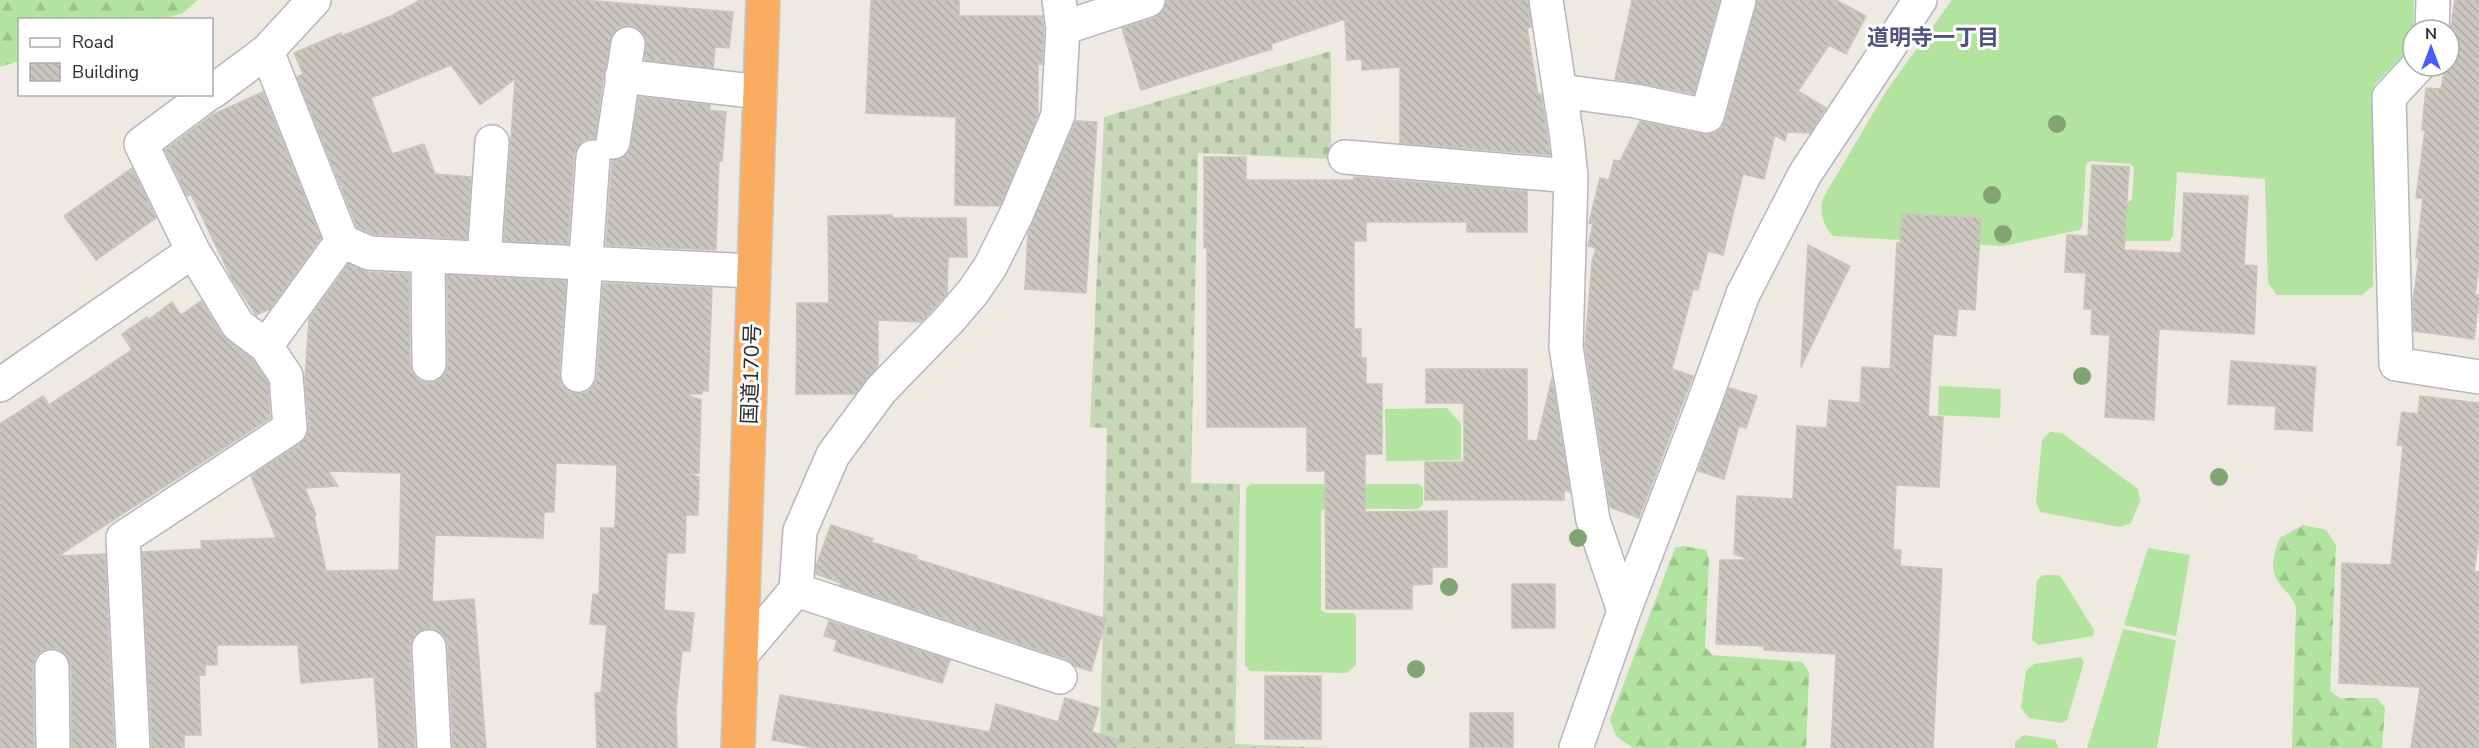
<svg xmlns="http://www.w3.org/2000/svg" width="2479" height="748" font-family="'Nunito Sans','Noto Sans JP',sans-serif">
<style>
.forest{fill:url(#forest-firs)}
.cemetery{fill:url(#cemetery-stones)}
.garden{fill:#b2e39f}
.building{fill:url(#building-back-hatch);stroke:#cac5ba;stroke-width:1.5;fill-rule:evenodd}
.lines{fill:none;stroke-linecap:round;stroke-linejoin:round}
.minor-casing{stroke:#b4b6c0;stroke-width:36}
.highway-casing{stroke:#c8c8c8;stroke-width:36}
.minor{stroke:#fff;stroke-width:33}
.highway{stroke:#faac60;stroke-width:33}
.tree{fill:#82a475}
.labels{text-anchor:middle;dominant-baseline:central;stroke-width:6;stroke-linejoin:round;paint-order:stroke}
.street-label{font-size:21px;fill:#2d2d2d;stroke:#fff}
.neighbourhood-label{font-size:22px;font-weight:bold;fill:#4e547e;stroke:#fff}
</style>
<defs>
<pattern id="forest-firs" width="22" height="20" patternUnits="userSpaceOnUse" patternTransform="scale(1.5)"><rect width="22" height="20" fill="#b2e39f"/><path d="M5 1l3.5 6h-7zM16 11l3.5 6h-7z" fill="#99c389"/></pattern>
<pattern id="cemetery-stones" width="16" height="16" patternUnits="userSpaceOnUse" patternTransform="scale(1.5)"><rect width="16" height="16" fill="#c6d8b8"/><path d="M2 7V4a2 2 0 0 1 4 0v3zM10 15v-3a2 2 0 0 1 4 0v3z" fill="#aaba9e"/></pattern>
<pattern id="building-back-hatch" width="6" height="6" patternUnits="userSpaceOnUse" patternTransform="scale(1.5)"><rect width="6" height="6" fill="#cac7bf"/><path d="M-1 5l2 2M0 0l6 6M5-1l2 2" fill="none" stroke="#aeaba4"/></pattern>
</defs>
<rect width="100%" height="100%" fill="#eee9e1"/>
<path class="forest" d="M0,0h198l-15,13 -21,6 -142,1 -1,41 -19,6z
M2303,525l23,5 10,15 -6,146 10,7h37l8,10 -3,40h-90l4,-141c-4,-12 -13,-17 -19,-27 -8,-14 -2,-29 3,-42z
M1683,546l23,4 3,10 -4,87 7,8 90,7 7,10 -3,76h-173l-17,-12 -6,-16 65,-172z"/>
<path class="cemetery" d="M1331,51v108l-133,-6 -7,330 49,1 -5,260 96,4h-231l7,-320 -17,-1 14,-310z"/>
<path class="garden" d="M1952,0h462l-1,46 -39,39 -1,201 -11,9h-85l-9,-12 -3,-104 -88,-7 -4,64 -3,5h-45l-4,-5 2,-32 9,-4 2,-32 -3,-4 -40,-3 -5,3 -4,64 -3,2 -76,16 -170,-10c-10,-11 -14,-24 -10,-38l64,-108z
M1939,386l62,3 -1,29 -62,-3z
M1447,408l14,16v36l-75,1 -1,-52z
M2050,432l12,1 76,56 2,12 -9,22 -11,4 -80,-15 -4,-10 6,-62z
M1251,484h167l5,3v17l-5,5 -93,-1 -4,4v98l5,3h27l3,4v48l-9,8 -97,-2 -5,-6 1,-177z
M2148,548l42,7 -14,81 -52,-11z
M2043,575h14l4,2 33,53 -1,6 -54,9 -7,-5 5,-60z
M2123,629l53,11 -19,108h-70z
M2081,657l3,5 -17,58 -6,3 -32,-5 -8,-10 5,-37 8,-7z
M2024,735l31,5 4,8h-44v-6z"/>
<path class="building" d="M420,0h162l151,12 -4,36 -14,-1 -2,21 -68,-8 1,-22 -6,-8 -9,-4h-9l-9,7 -9,40 -9,65 -11,2 -6,6 -4,9 -6,89 -64,-3 11,-162 -35,26 -29,-40 -80,33 21,56 32,-10 11,30 36,3 -4,62 -94,-5 -16,-7 -60,-150 6,-3 -9,-21 47,-20 1,3 51,-21z
M871,0h88v16h83l2,13 -2,35h-4v51l-38,91 -45,-1 1,-88 -90,-4z
M1166,0h362l3,27 -4,1 11,66h3l9,61 -150,-12v-76l-38,3v-11l-15,1 -2,-41 -74,25 1,5 -131,41 -19,-62 32,-10 8,-6z
M1632,0h88l-26,94 -79,-15z
M1757,0h79l30,16 -20,38 -17,-9 -31,46 28,17 -16,25 -23,-1 -2,9 -10,-6 -11,44 -21,-5 -20,81 -15,-4 -10,39 -5,-1 -21,80 21,7 -54,142 -29,-11 -25,-161 7,-84 4,-14 -8,-2 5,-22 -4,-1 11,-45 9,2 5,-20 6,1 20,-40 63,13h10l8,-5 4,-8z
M2455,0h24v264l-4,31h4v3l-5,41 -60,-8 -1,-30 6,-43h-3l7,-60h-7l9,-68h-3l4,-42 15,1 4,-23h4v-26z
M263,92l58,146 -51,71 -14,6 -24,-36 -41,-85 -4,2 -22,-46 47,-35z
M639,97l71,8 -1,5 17,2 -4,49 -3,-1 -3,90 -110,-5 6,-85 8,-1 7,-5 4,-9z
M1076,121l21,1 -11,171 -61,-4 3,-57z
M1204,157h42v23h108v-3l173,14v41h-60v-10h-101v19h-12v88h7v29h5v26h16v70h-17v58l82,-1v56h-15v17l-20,1v24h-86l-1,-138h-18v-44h-100v-179h-3z
M2092,165l37,2 -5,83 57,3 3,-60 64,3 -4,69 13,1 -3,68 -95,-5 -5,91 -49,-3 5,-82 -19,-1 1,-25h-8l2,-36 -21,-1 2,-37 21,1z
M132,168l24,50 -60,42 -32,-44z
M1902,214l79,4 -6,92 -17,-1 -2,27 -23,-2 -5,82 15,1 -4,70 -43,-2 -3,65h8l-1,16 42,3 -9,179h-102l5,-94 -72,-4v-4l-48,-2 4,-84h30l-16,-6 3,-58 56,3 4,-73 30,2 2,-28 31,3 2,-36 28,2 7,-126h3z
M892,215v3h74l1,39h-19l-1,37 -26,28 -43,-2v46l-23,28h-59l1,-91h32l-1,-87z
M1808,245l42,21 -49,101z
M348,264l20,8 41,2 1,91 3,9 7,7 9,2 10,-3 6,-6 3,-10 -1,-89 119,6 -7,93 2,10 6,6 10,4 10,-2 7,-7 3,-8 6,-94 109,5 -4,103 -6,-1v4h-18l17,6 -2,73 -10,1 10,3 -1,38h-12l-1,38h-18l-3,57 30,3 -4,38h-8l-6,59 1,38h-80l-2,-55h6l6,-68 -17,-1 3,-30 6,1 2,-67h14l2,-63 -61,-2 -2,49h-10l-1,26 -108,-3 -3,67 42,-3 12,149h-33l-5,-103 -3,-8 -7,-6 -9,-3 -11,4 -5,6 -3,9 5,101h-36l-5,-71 -73,6 -3,-38h-81v20h-12v10h-6l2,60h-17v13h-32l-10,-196 60,-3 -1,-8 75,-3 -25,-62 49,-32 7,-8 2,-9 -4,-48 4,-60zM328,471l73,2 -2,97 -73,1 -12,-55 2,-1 -11,-27 33,-2z
M201,301l21,34 30,24 16,23 2,36 -212,138 47,-2 9,194h-42l-1,-82 -3,-8 -6,-7 -10,-3 -10,3 -7,7 -2,9 1,81h-34v-324l43,-28 6,9 83,-55 -10,-16 25,-17 1,3 24,-18 9,13z
M2231,361l85,6 -4,64 -37,-2 1,-23 -48,-2z
M1426,369h101v71l10,1 15,-63 18,114 -6,-2v10h-139v-38h39v-59h-38z
M1729,388l28,8 -11,32 -7,-2 -15,53 -26,-8z
M2420,396l59,7v132l-5,37h5v176h-68l9,-61 -81,-4 3,-120 49,2 12,-119 -6,-1 5,-33 16,2z
M831,525l42,14 -2,3 46,14 -1,3 190,60 -15,52 -16,-5 -9,-7 -226,-74 1,-2 -25,-9v-8z
M1512,584h43v44h-43z
M829,621l121,39 -8,23 -108,-32 3,-11 -13,-4z
M1265,676h56v63h-56z
M780,695l209,37v3l7,-31 62,18 7,-24 34,10 -7,24 27,8 -2,8h-301l-44,-8z
M1470,713h43v34h-43z"/>
<g class="lines">
<defs>
<path id="minor" d="M1546,0l21,139 4,37 -5,171 27,173 31,91
M1063,28l85,-28
M2432,30l1,-30
M267,51l75,190 27,12 385,18
M2418,66l-29,31 7,267 83,13
M622,76l138,16
M1561,91l74,10 72,15 32,-116
M212,92l55,-41 47,-51
M613,142l15,-98
M1345,157l226,19
M193,251l45,74 28,21 76,-105
M428,256l1,108
M484,258l8,-116
M578,375l15,-218
M0,385l193,-134 -52,-107 67,-50
M796,590l264,87
M429,647l5,101
M741,655l55,-65 4,-59 33,-76 48,-65 68,-70 24,-28 17,-25 27,-54 41,-98 5,-87 -4,-28
M52,667l1,81
M133,748l-10,-210 167,-110 -4,-52 -20,-30
M1576,748l48,-137 79,-206 40,-111 62,-120 115,-174"/>
<path id="highway" d="M738,748l25,-748"/>
</defs>
<use href="#minor" class="minor-casing"/>
<use href="#highway" class="highway-casing"/>
<use href="#minor" class="minor"/>
<use href="#highway" class="highway"/>
</g>
<g class="tree">
<circle cx="2057" cy="124" r="9"/>
<circle cx="1992" cy="195" r="9"/>
<circle cx="2003" cy="234" r="9"/>
<circle cx="2082" cy="376" r="9"/>
<circle cx="2219" cy="477" r="9"/>
<circle cx="1578" cy="538" r="9"/>
<circle cx="1449" cy="587" r="9"/>
<circle cx="1416" cy="669" r="9"/>
</g>
<g class="labels">
<g class="street-label">
<text transform="translate(751 374) rotate(-88)">国道170号</text>
</g>
<g class="neighbourhood-label">
<text x="1933" y="38">道明寺一丁目</text>
</g>
</g>
<rect x="18" y="18" width="195" height="78" fill="#ffffff" stroke="#ababab" stroke-width="1.5"/>
<rect x="30" y="38" width="30" height="9" fill="#ffffff" stroke="#ababab" stroke-width="1.5"/>
<text x="72" y="48" font-size="18" fill="#2d2d2d">Road</text>
<rect x="30" y="63" width="30" height="18" fill="url(#building-back-hatch)" stroke="#ababab" stroke-width="1.5"/>
<text x="72" y="78" font-size="18" fill="#2d2d2d">Building</text>
<g transform="translate(2431 48)"><circle r="28" fill="#ffffff" stroke="#ababab" stroke-width="1.5"/>
<path d="M0-4.5L10 22L0 15L-10 22Z" fill="#465df6"/>
<text y="-9" font-size="16" font-weight="bold" text-anchor="middle" fill="#2d2d2d">N</text>
</g>
</svg>
